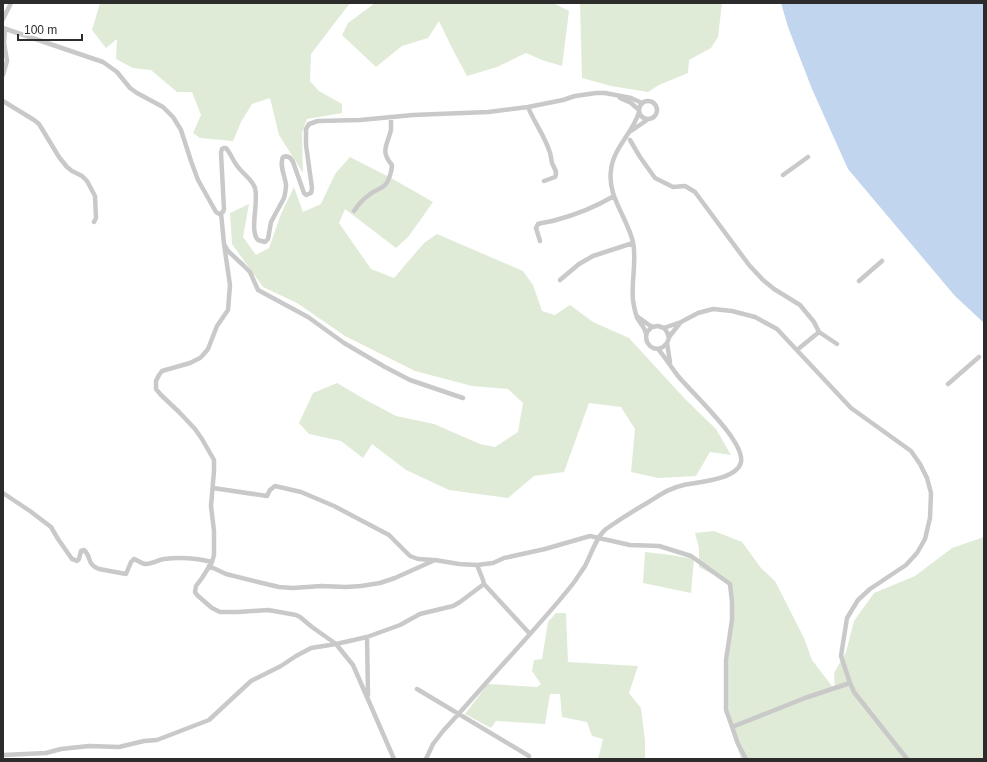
<svg xmlns="http://www.w3.org/2000/svg" width="987" height="762" font-family="Helvetica,sans-serif">
<style>
.green{fill:#dfebd7}
.water{fill:#c1d5ee}
.lines{fill:none;stroke-linecap:round;stroke-linejoin:round}
.minor{stroke:#c9c9c9;stroke-width:4.5}
</style>
<rect width="100%" height="100%" fill="#fff"/>
<path class="green" d="M100,3h250l-39,51 -1,27 9,10 23,13v9l-35,6 -5,14 1,40 -24,-38 -9,-37 -18,6 -11,18 -8,19 -33,-3 -7,-5 8,-18 -9,-23h-15l-26,-22 -18,-2 -17,-9 1,-20 -11,9 -14,-18z
M375,3h178l16,8 -7,55 -20,-6 -16,-7 -29,14 -30,9 -14,-26 -14,-29 -11,17 -26,8 -26,21 -34,-32 6,-12z
M580,3h142l-4,34 -7,11 -22,12 -1,13 -29,12 -11,7 -37,-6 -29,-8z
M350,157l41,21 42,24 -24,34 -13,12 -51,-39 -6,14 32,46 23,9 30,-35 13,-9 86,37 10,14 9,26 13,4 15,-10 23,17 36,16 56,61 31,30 15,26 -21,-3 -14,24 -38,2 -27,-6 4,-43 -14,-22 -32,-4 -25,69 -30,4 -26,22 -59,-8 -43,-20 -34,-26 -9,14 -22,-17 -32,-7 -10,-11 14,-30 24,-10 27,16 32,17 38,8 46,20 15,3 23,-15 5,-29 -15,-14 -36,-3 -57,-15 -70,-35 -48,-33 -34,-16 -31,-43 -2,-31 19,-9 -6,33 13,18 13,-7 12,-34 13,-27 9,25 18,-8 14,-30z
M714,531l28,11 19,26 14,13 29,57 8,22 23,30 -1,-17 12,-21 8,-31 20,-28 41,-17 37,-28 32,-11v222h-243l-16,-52 6,-92 -1,-31 -31,-17v-19l-4,-15z
M645,552l26,3 23,4 -3,34 -48,-10z
M556,613h10l2,49 70,4 -9,27 12,15 4,33v18h-47l5,-20 -11,-3 -5,-14 -25,-5 -2,-23h-10l-5,30 -49,-3 -5,7 -26,-14 23,-30 49,3 4,-3 -9,-13 2,-11 8,-1 6,-37z"/>
<path class="water" d="M781,3h203v320l-29,-27 -107,-127 -36,-80 -24,-62z"/>
<g class="lines">
<path class="minor" d="M3,19l8,-16
M3,28l100,34 14,10 13,16 7,5 26,14 10,10 8,13 10,31 7,19 18,32 3,2 4,-2 1,-3 -3,-56 1,-4 2,-1h2c5,6 7,13 12,19 5,7 14,12 17,21 4,14 -6,43 3,52l7,2 3,-3 3,-17 13,-24c1,-4 2,-8 2,-13 -1,-9 -7,-20 -3,-28 5,-2 8,1 10,5l11,31 2,2 5,-2 1,-5 -6,-43v-16l3,-5 9,-3 42,-1 53,-5 75,-3 40,-5 35,-7 12,-4 21,-3h9l26,5 11,5
M3,75l4,-14 -3,-18 1,-14
M620,98l11,5 8,7
M639 110a9 9 0 1 1 18 0a9 9 0 1 1-18 0Z
M3,101l31,19 5,4 20,33 8,10 5,4 10,5 5,5 8,15 1,22 -2,4
M528,107c6,15 16,28 21,43 2,4 2,9 3,13 2,5 6,9 3,14l-11,4
M639,112c-6,21 -26,36 -28,58 -4,26 16,47 22,72 4,19 -2,39 0,58 1,7 2,15 6,21 3,4 6,7 7,13
M631,131l16,-11
M630,140l10,17 15,21 18,9 12,-1 10,6 54,73 14,15 11,9 26,16 14,17 5,10 18,12
M783,175l25,-18
M354,211c4,-6 9,-12 15,-16 4,-4 12,-6 16,-10 4,-4 7,-15 7,-20 -12,-14 -5,-19 -1,-35 0,-4 0,-9 0,-13
M221,213l3,31 4,7 15,14 7,7 8,18 50,27 36,26 41,24 25,13 53,18
M540,241l-4,-13 2,-4c6,-2 12,-2 18,-4 19,-5 41,-14 58,-24
M224,244l6,41 -2,25 -11,16 -9,23 -5,6 -3,3 -10,5 -28,8 -3,4 -3,6v8l5,6 18,17 16,17 7,10 12,21v11l-3,35 3,25v24l-2,7 -10,16 -6,8 -1,6 2,3 15,13 8,4h18l30,-2 17,3 11,2 4,2 12,10 24,17 17,21 41,94
M560,280l19,-16 14,-8 40,-13
M859,281l23,-20
M638,317l11,8 4,2
M664,328l3,4 2,6 -2,5 -4,4 -5,2 -5,-1 -3,-2 -3,-4 -1,-5 1,-5 5,-5 6,-1 6,2 17,-6 17,-9 15,-4 19,2 23,6 22,12 74,79 60,43 9,13 7,14 4,15 -1,25 -5,21 -8,14 -11,12 -36,24 -12,11 -11,18 -6,38 9,27 4,9 53,67
M669,337l11,-14
M667,343l3,19
M797,350l22,-18
M948,384l31,-27
M213,488l54,8 3,-6 5,-4 26,6 33,14 55,29 21,21 8,3 16,1
M3,493l27,18 21,16 7,12 14,20 3,1 2,1 2,-2 2,-8 3,-1c8,7 2,14 15,19l27,5 5,-12 3,-3c4,1 7,5 12,5 6,0 12,-4 18,-5 16,-2 32,-1 48,3
M477,565l6,15 1,4 46,50
M209,566l17,8 32,8 21,5 14,1 28,-2 25,1 15,-1 19,-3 15,-5 40,-18 24,4 18,1 16,-2 11,-5 41,-9 45,-13 40,9 29,1 32,10 39,28 2,18v18l-6,40v50l4,11 8,23 8,15
M367,637l1,58
M417,689l112,67
M732,727l73,-29 45,-15
M3,755l43,-2 15,-4 28,-3 30,1 25,-6 13,-1 52,-20 42,-39 30,-15 15,-10 15,-8 25,-4 31,-7 33,-12 20,-11 33,-8 7,-4 24,-18
M426,759l7,-15 10,-13c24,-26 47,-53 71,-79 20,-23 42,-46 61,-71 3,-5 7,-10 10,-15 6,-11 11,-29 21,-37 13,-9 27,-18 41,-26 13,-8 22,-15 37,-18 14,-3 53,-5 57,-23 4,-21 -50,-70 -63,-86 -7,-9 -13,-19 -20,-27"/>
</g>
<rect width="987" height="762" fill="none" stroke="#2c2c2c" stroke-width="8"/>
<path d="M18 34v6h64v-6" fill="none" stroke="#2c2c2c" stroke-width="2"/>
<text x="24" y="34" font-size="12" fill="#2c2c2c" stroke="#ffffff" stroke-width="3" paint-order="stroke">100 m</text>
</svg>
